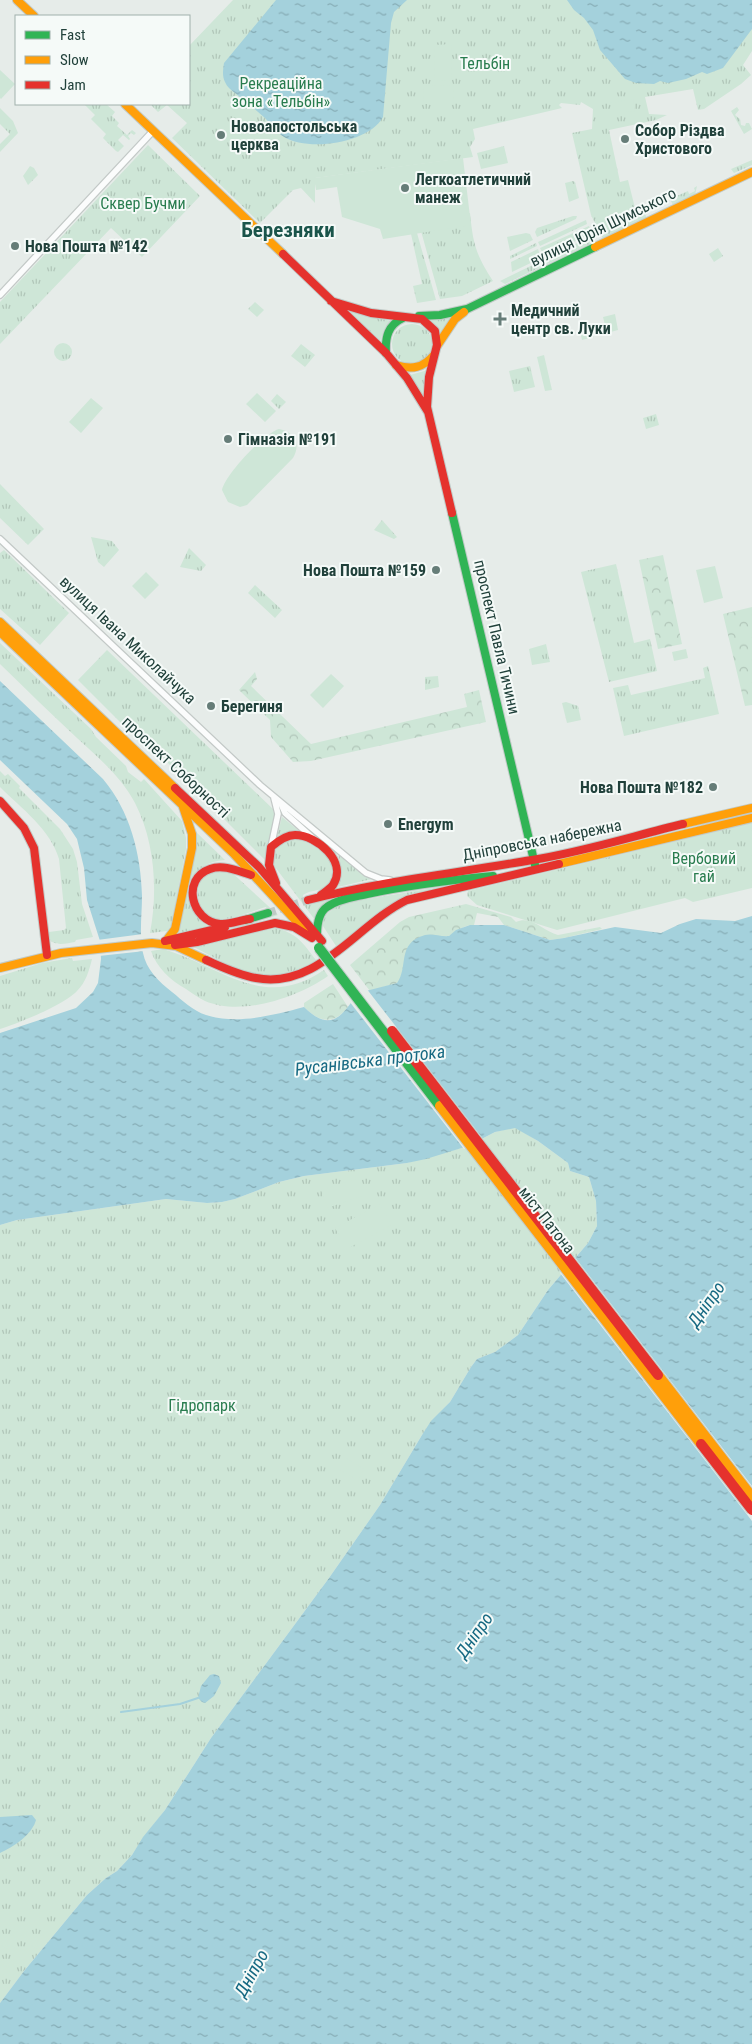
<svg xmlns="http://www.w3.org/2000/svg" width="752" height="2044" font-family="'Roboto Condensed',sans-serif">
<style>
.grass{fill:url(#grass-tufts)}
.forest{fill:url(#forest-crowns)}
.garden{fill:#cee6d7}
.water{fill:url(#water-ripples)}
.pier{fill:#e6ece9}
.lines{fill:none;stroke-linecap:round;stroke-linejoin:round}
.stream{stroke:#a4d1dc;stroke-width:2}
.secondary-tunnel{stroke:#bfcac6;stroke-width:8;stroke-dasharray:8 4;stroke-linecap:butt}
.street-casing{stroke:#c3c9c7;stroke-width:8}
.fast-casing{stroke:#c1cac7;stroke-width:10}
.slow-casing{stroke:#c1cac7;stroke-width:10}
.jam-casing{stroke:#c1cac7;stroke-width:10}
.street{stroke:#fbfcfc;stroke-width:5.5}
.fast{stroke:#30b455;stroke-width:8}
.slow{stroke:#ff9f0a;stroke-width:8}
.jam{stroke:#e5322d;stroke-width:8}
.fast-bridge-casing{stroke:#c1cbc8;stroke-width:12;stroke-linecap:butt}
.slow-bridge-casing{stroke:#c1cbc8;stroke-width:12;stroke-linecap:butt}
.jam-bridge-casing{stroke:#c1cbc8;stroke-width:12;stroke-linecap:butt}
.fast-bridge{stroke:#30b455;stroke-width:10}
.slow-bridge{stroke:#ff9f0a;stroke-width:10}
.jam-bridge{stroke:#e5322d;stroke-width:10}
.poi-dot{fill:#667d78;stroke:#f5faf8;stroke-width:2}
.labels{text-anchor:middle;dominant-baseline:central;stroke-width:4;stroke-linejoin:round;paint-order:stroke}
.park-label{font-size:16px;fill:#287c4e;stroke:#f5faf8}
.poi-label{font-size:16px;font-weight:bold;fill:#21413b;stroke:#f5faf8;text-anchor:start}
.street-label{font-size:16px;fill:#21413b;stroke:#f5faf8}
.water-label{font-size:18px;font-style:italic;fill:#166982;stroke:#f5faf8}
.district-label{font-size:21px;font-weight:bold;fill:#1b554b;stroke:#f5faf8}
</style>
<defs>
<pattern id="grass-tufts" width="24" height="20" patternUnits="userSpaceOnUse" patternTransform="scale(1.25)"><rect width="24" height="20" fill="#cee6d7"/><path d="M3 7l-1-3M5 7V3M7 7l1-3M15 17l-1-3M17 17v-4M19 17l1-3" fill="none" stroke="#b1c6b9"/></pattern>
<pattern id="forest-crowns" width="20" height="18" patternUnits="userSpaceOnUse" patternTransform="scale(1.25)"><rect width="20" height="18" fill="#cee6d7"/><path d="M2 6a3 3 0 1 1 6 0M12 15a3 3 0 1 1 6 0" fill="none" stroke="#b1c6b9"/></pattern>
<pattern id="water-ripples" width="26" height="14" patternUnits="userSpaceOnUse" patternTransform="scale(1.25)"><rect width="26" height="14" fill="#a4d1dc"/><path d="M2 4q2-2 4 0t4 0M15 11q2-2 4 0t4 0" fill="none" stroke="#85abb4"/></pattern>
</defs>
<rect width="100%" height="100%" fill="#e6ece9"/>
<path class="grass" d="M233,0h519v51l-9,14 8,10 -10,9 -37,25 -6,1 -5,-21 -48,8 4,17 18,1 -11,5 -47,10 11,52 8,-2 7,28 7,-3 5,14 -44,20 -12,-24 -19,-82 20,-4 1,-20 -12,-7 -1,3 -19,-2 -2,2 3,3 -89,21 2,10 -5,8 3,10 -158,21v25l-14,-15 -8,2 -33,33 -88,-85 15,-15 -20,-18 -9,7 -8,-8h39v-58z
M84,104h22l9,8 -3,4 7,7 -2,3 10,9 5,-5 4,3 -2,2 -3,-2 -3,3 2,3 -1,1 -6,-5 -5,5 6,6 -6,6 -2,-1 -13,-13 3,-4 -15,-15 4,-4z
M737,107l2,3 -4,5 5,4 1,6 4,1 1,-3h3l3,6 -8,5 -13,-23z
M0,108l13,13 5,12 -18,19v-8l10,-10 -10,-10z
M148,145l52,51 -58,61 -31,-29 -111,116v-42z
M504,146l4,17 -27,6 -4,-16z
M752,160v5l-18,8 -3,-4z
M30,166l4,2 4,7 -10,10 -5,-9z
M573,181l2,1 4,16 -10,4 -4,-19z
M697,186l-2,9 -22,10 -3,-6 18,-8 1,3 6,-3 -1,-3z
M470,213c3,31 6,42 23,68l-31,15 -22,3 -21,-75z
M573,216h4l-1,3 -39,18 -2,-5 2,-4z
M586,220l1,4 -47,22 -2,-4z
M589,226l3,7 -48,23 -4,-8z
M417,233l19,67 -19,3 -4,-17 9,-2 -11,-50z
M526,233l4,1 3,6 -23,11 -3,-14z
M594,235v7l-89,42 -5,-3z
M536,243l1,3 -27,13v-3z
M718,248l5,8 -9,6 -5,-8z
M538,249l3,9 -29,14 -1,-10z
M255,302l9,8 -7,7 -9,-8z
M348,311l43,10 -7,9 -4,11z
M456,315l-16,19 -9,-14z
M590,324l4,13 -12,3 -3,-13z
M392 344a20 20 0 1 1 40 0a20 20 0 1 1-40 0Z
M54 352a9 9 0 1 1 18 0a9 9 0 1 1-18 0Z
M301,344l14,11 -10,12 -14,-11z
M530,366l5,21 -21,5 -5,-21z
M428,370l-5,26 -13,-21z
M277,394l9,8 -7,7 -8,-8z
M656,414l3,11 -13,4 -3,-11z
M0,484l44,45 -16,16 -28,-27z
M382,520l15,17 -3,2 -20,-9z
M91,537l21,4 7,9 -15,17 -6,-5z
M189,548l17,17 -5,6 -21,-4z
M4,550l65,63 -29,32 -40,-36v-56z
M616,564l18,79 16,-4 7,32 -48,11 -28,-110z
M255,585l27,25 -7,8 -27,-25z
M0,643l91,86 5,8 30,29 2,6 13,10 3,-3 38,42 4,17v11l-15,77 -4,5 -17,2c8,-42 5,-91 -15,-130 -13,-25 -37,-46 -58,-65 -26,-24 -51,-49 -77,-74z
M546,644l4,18 -18,3 -3,-16z
M686,649l2,9 -14,3 -2,-9z
M107,650l166,159 2,7 -9,45 -114,-114 -10,-3 -64,-64z
M708,666l11,48 -95,22 -11,-48 15,-3 3,10 74,-17 -2,-10z
M438,676l1,11 -14,3v-13z
M566,702l12,4 3,14 -14,3 -5,-20z
M0,771l5,5 3,-2 12,12 -1,2 41,41 13,20 4,13 5,42 11,33 -17,3 -1,2c-8,1 -20,5 -26,-3v-7l15,-2 2,-2 -7,-69c-8,-29 -38,-51 -59,-72z
M282,817l16,13 -21,6z
M752,823v65l-59,14 -8,-4 -128,32 -80,-25 -10,-9 1,-5z
M194,830l31,30c-17,1 -27,8 -36,23l6,-32z
M292,839c17,0 55,23 39,44 -8,9 -20,6 -28,12l2,9 3,1 26,-8 -14,12 -5,11 -40,-53c-6,-14 3,-24 17,-28z
M338,855l34,24 -34,8c5,-12 4,-20 0,-32z
M228,869l50,46 -9,3 1,-2 -4,-9c-14,4 -34,14 -49,12 -20,-3 -27,-36 -8,-46 5,-3 13,-3 19,-4z
M458,884l-65,18 -57,44 -13,-20c0,-14 14,-20 26,-24z
M187,893c4,16 10,27 24,35l-32,5z
M275,928c22,5 28,15 41,32 -47,31 -78,10 -122,-13z
M163,949c58,17 100,63 161,21l4,6c-30,21 -86,41 -123,25 -6,-3 -13,-8 -19,-12 -16,-9 -29,-21 -35,-38z
M72,958l1,3 19,-2c-3,12 -6,23 -15,32 -13,14 -58,32 -77,38v-53l42,-13z
M515,1127l23,14 30,22 2,8 19,6 7,24 1,25 -9,17 -40,47 -30,45 -23,17 -18,7 -6,8 -21,35 -18,19 -10,14 -42,70 -51,73 -118,160 -46,72 -22,28 -11,17 -15,16 -11,7 -19,17 -63,76 -24,32v-778l17,-5 149,-21 41,4 15,-1 13,-3 44,-17 25,-6 103,-13 61,-17 27,-14z"/>
<path class="forest" d="M663,555l19,89 -24,5 -19,-89z
M752,607v98l-7,1 -22,-92z
M255,672l2,7 -6,7 60,58 156,-37 -3,-13 15,-4 7,32 -175,39 -18,1 -22,-25 -1,-17 -31,-30z
M466,904l45,13 5,5c16,-7 28,10 42,13l42,-8 2,2 -38,9 -14,2 -46,-15 -6,-8 -21,-4 -3,12c-13,-1 -18,11 -30,12l-47,46 -27,8 -20,-26 50,-43 9,-5z
M333,984l15,23c-14,18 -28,16 -44,0v-4z"/>
<path class="garden" d="M451,44l1,36 -17,1 -1,-36z
M0,70l15,14 -14,15 -1,-1z
M453,85l1,19h-30l-1,-18z
M633,99l2,13 -23,-2 -2,-7z
M463,158l8,67 -88,14 -3,-10 -38,-12 -5,-30 -21,3 -2,-12z
M615,314l3,16 -11,3 -4,-16z
M544,355l8,35 -7,1 -8,-34z
M257,393l19,18 -11,11 -19,-18z
M91,398l12,10 -22,25 -12,-11z
M279,429c16,3 22,15 14,29l-46,47 -7,2 -12,-5 -6,-12c3,-15 42,-57 57,-61z
M715,566l8,32 -19,5 -8,-33z
M146,572l13,13 -14,14 -13,-13z
M331,674l13,12 -21,22 -13,-13z
M356,1179l6,17 -35,12 -6,-18z
M380,1204l11,21 -44,24 -12,-21z
M346,1458l18,11 -6,11 -18,-10z"/>
<path class="water" d="M276,0h131l-13,12 -3,11 -8,94c-14,26 -74,35 -99,20 -7,-4 -13,-13 -19,-19 -10,-9 -20,-17 -30,-25 -4,-3 -8,-6 -10,-11 -3,-6 -2,-12 -1,-19z
M567,0h185v29l-29,39 -16,6 -5,-2 -16,7 -18,4 -8,-2 -6,3 -18,-1 -11,-4 -25,-29 -7,-20 -9,-12 -10,-8z
M0,681l103,98c27,32 38,75 39,117 0,19 -3,38 1,57 3,16 16,29 29,39 10,8 21,19 34,23 31,10 68,0 98,-8 27,26 37,10 54,-14l39,-10c12,-16 -1,-40 28,-48 7,-2 16,2 24,1l7,-6 14,-5h34l46,15 14,-2 51,-11 46,6 19,-9 16,-5 39,2 17,-5v1128h-752v-41l24,-32 63,-76 19,-17 11,-7 15,-16 11,-18 22,-27 46,-72 118,-160 51,-73 42,-70 9,-14 19,-19 21,-35 6,-8 18,-7 23,-17 30,-45 40,-47 9,-17 -1,-25 -7,-24 -19,-6 -2,-8 -30,-22 -23,-13 -20,4 -27,14 -42,13 -19,4 -103,13 -25,6 -44,17 -13,3 -15,1 -41,-4 -149,21 -17,5v-192l76,-25 17,-16 5,-9 3,-24 -1,-18 -13,-41 -3,-32 -7,-29 -10,-15 -67,-64z
M214,1674l5,2 2,7 -7,13 -9,7 -3,-1 -4,-4 3,-12 9,-11z
M32,1815l4,5c-4,15 -23,27 -36,33v-36z"/>
<path class="pier" d="M143,934l2,17 -46,5 -2,-16z
M366,988l118,152 -20,9 -115,-148 8,-10z
M574,1256l178,230v35l-192,-248z"/>
<g class="lines">
<path class="stream" d="M121,1712l59,-8 18,-6"/>
<path class="secondary-tunnel" d="M268,913l40,-13"/>
<defs>
<path id="street" d="M0,295l153,-164
M0,539l260,246 106,88 15,6 9,1
M281,804l4,9 29,26
M271,847l7,-33 -4,-16"/>
<path id="fast" d="M419,316l21,-1 27,-6 128,-62
M386,353c-1,-16 2,-28 17,-35
M452,513l84,356
M245,920l23,-7
M317,935c0,-10 1,-22 10,-28 11,-8 27,-10 40,-13 42,-9 84,-14 126,-18"/>
<path id="slow" d="M17,0l17,16
M125,104l158,150
M595,247l157,-75
M437,346l18,-27 9,-7
M396,365c16,5 27,3 38,-10
M0,622l175,166
M0,632l233,221 75,81
M683,824l69,-16
M559,864l193,-46
M166,941l9,-12 17,-81v-14l-9,-27
M0,968l61,-15 91,-10 24,3 30,14"/>
<path id="jam" d="M283,254l103,99 21,25 21,34
M331,301l40,12 51,6 13,12 2,14 -8,32 -2,30 25,106
M175,788l84,79 63,74
M0,801l24,27 10,20 13,107
M276,883l-7,-18 2,-18c7,-6 15,-12 24,-12 22,0 53,27 38,50 -3,4 -8,7 -12,10
M308,900c74,-19 149,-27 224,-40 51,-8 101,-24 151,-36
M250,919c-10,1 -20,6 -30,5 -29,-3 -39,-45 -10,-55 13,-5 28,2 41,6
M165,941l60,-14
M175,945l22,-3 78,-19 19,4 18,11
M206,960c16,7 32,15 50,18 62,12 101,-54 151,-78l152,-36"/>
</defs>
<use href="#street" class="street-casing"/>
<use href="#fast" class="fast-casing"/>
<use href="#slow" class="slow-casing"/>
<use href="#jam" class="jam-casing"/>
<use href="#street" class="street"/>
<use href="#fast" class="fast"/>
<use href="#slow" class="slow"/>
<use href="#jam" class="jam"/>
<defs>
<path id="fast-bridge" d="M319,948l121,158"/>
<path id="slow-bridge" d="M440,1106l261,338
M658,1375l94,122"/>
<path id="jam-bridge" d="M392,1031l266,344
M701,1444l51,66"/>
</defs>
<use href="#fast-bridge" class="fast-bridge-casing"/>
<use href="#slow-bridge" class="slow-bridge-casing"/>
<use href="#jam-bridge" class="jam-bridge-casing"/>
<use href="#fast-bridge" class="fast-bridge"/>
<use href="#slow-bridge" class="slow-bridge"/>
<use href="#jam-bridge" class="jam-bridge"/>
</g>
<g class="poi-dot">
<circle cx="221" cy="135" r="5"/>
<circle cx="625" cy="139" r="5"/>
<circle cx="405" cy="188" r="5"/>
<circle cx="15" cy="246" r="5"/>
<path d="M497.5 311.5h5v5h5v5h-5v5h-5v-5h-5v-5h5z"/>
<circle cx="228" cy="439" r="5"/>
<circle cx="436" cy="570" r="5"/>
<circle cx="211" cy="706" r="5"/>
<circle cx="713" cy="787" r="5"/>
<circle cx="388" cy="824" r="5"/>
</g>
<g class="labels">
<g class="park-label">
<text x="485" y="63">Тельбін</text>
<text x="281" y="83">Рекреаційна<tspan x="281" dy="18">зона «Тельбін»</tspan></text>
<text x="143" y="203">Сквер Бучми</text>
<text x="704" y="858">Вербовий<tspan x="704" dy="18">гай</tspan></text>
<text x="202" y="1405">Гідропарк</text>
</g>
<g class="poi-label">
<text x="231" y="126">Новоапостольська<tspan x="231" dy="18">церква</tspan></text>
<text x="635" y="130">Собор Різдва<tspan x="635" dy="18">Христового</tspan></text>
<text x="415" y="179">Легкоатлетичний<tspan x="415" dy="18">манеж</tspan></text>
<text x="25" y="246">Нова Пошта №142</text>
<text x="511" y="310">Медичний<tspan x="511" dy="18">центр св. Луки</tspan></text>
<text x="238" y="439">Гімназія №191</text>
<text x="426" y="570" text-anchor="end">Нова Пошта №159</text>
<text x="221" y="706">Берегиня</text>
<text x="703" y="787" text-anchor="end">Нова Пошта №182</text>
<text x="398" y="824">Energym</text>
</g>
<g class="street-label">
<text transform="translate(603 227) rotate(-26)">вулиця Юрія Шумського</text>
<text transform="translate(497 637) rotate(77)">проспект Павла Тичини</text>
<text transform="translate(128 640) rotate(43)">вулиця Івана Миколайчука</text>
<text transform="translate(176 767) rotate(43)">проспект Соборності</text>
<text transform="translate(542 840) rotate(-11)">Дніпровська набережна</text>
<text transform="translate(547 1220) rotate(52)">міст Патона</text>
</g>
<g class="water-label">
<text transform="translate(370 1060) rotate(-7)">Русанівська протока</text>
<text transform="translate(706 1304) rotate(-55)">Дніпро</text>
<text transform="translate(474 1635) rotate(-55)">Дніпро</text>
<text transform="translate(251 1973) rotate(-61)">Дніпро</text>
</g>
<g class="district-label">
<text x="288" y="230">Березняки</text>
</g>
</g>
<rect x="15" y="15" width="175" height="90" fill="#f5faf8" stroke="#a0b0ac"/>
<rect x="25" y="31" width="25" height="8" fill="#30b455" stroke="#a0b0ac"/>
<text x="60" y="40" font-size="15" fill="#21413b">Fast</text>
<rect x="25" y="56" width="25" height="8" fill="#ff9f0a" stroke="#a0b0ac"/>
<text x="60" y="65" font-size="15" fill="#21413b">Slow</text>
<rect x="25" y="81" width="25" height="8" fill="#e5322d" stroke="#a0b0ac"/>
<text x="60" y="90" font-size="15" fill="#21413b">Jam</text>
</svg>
